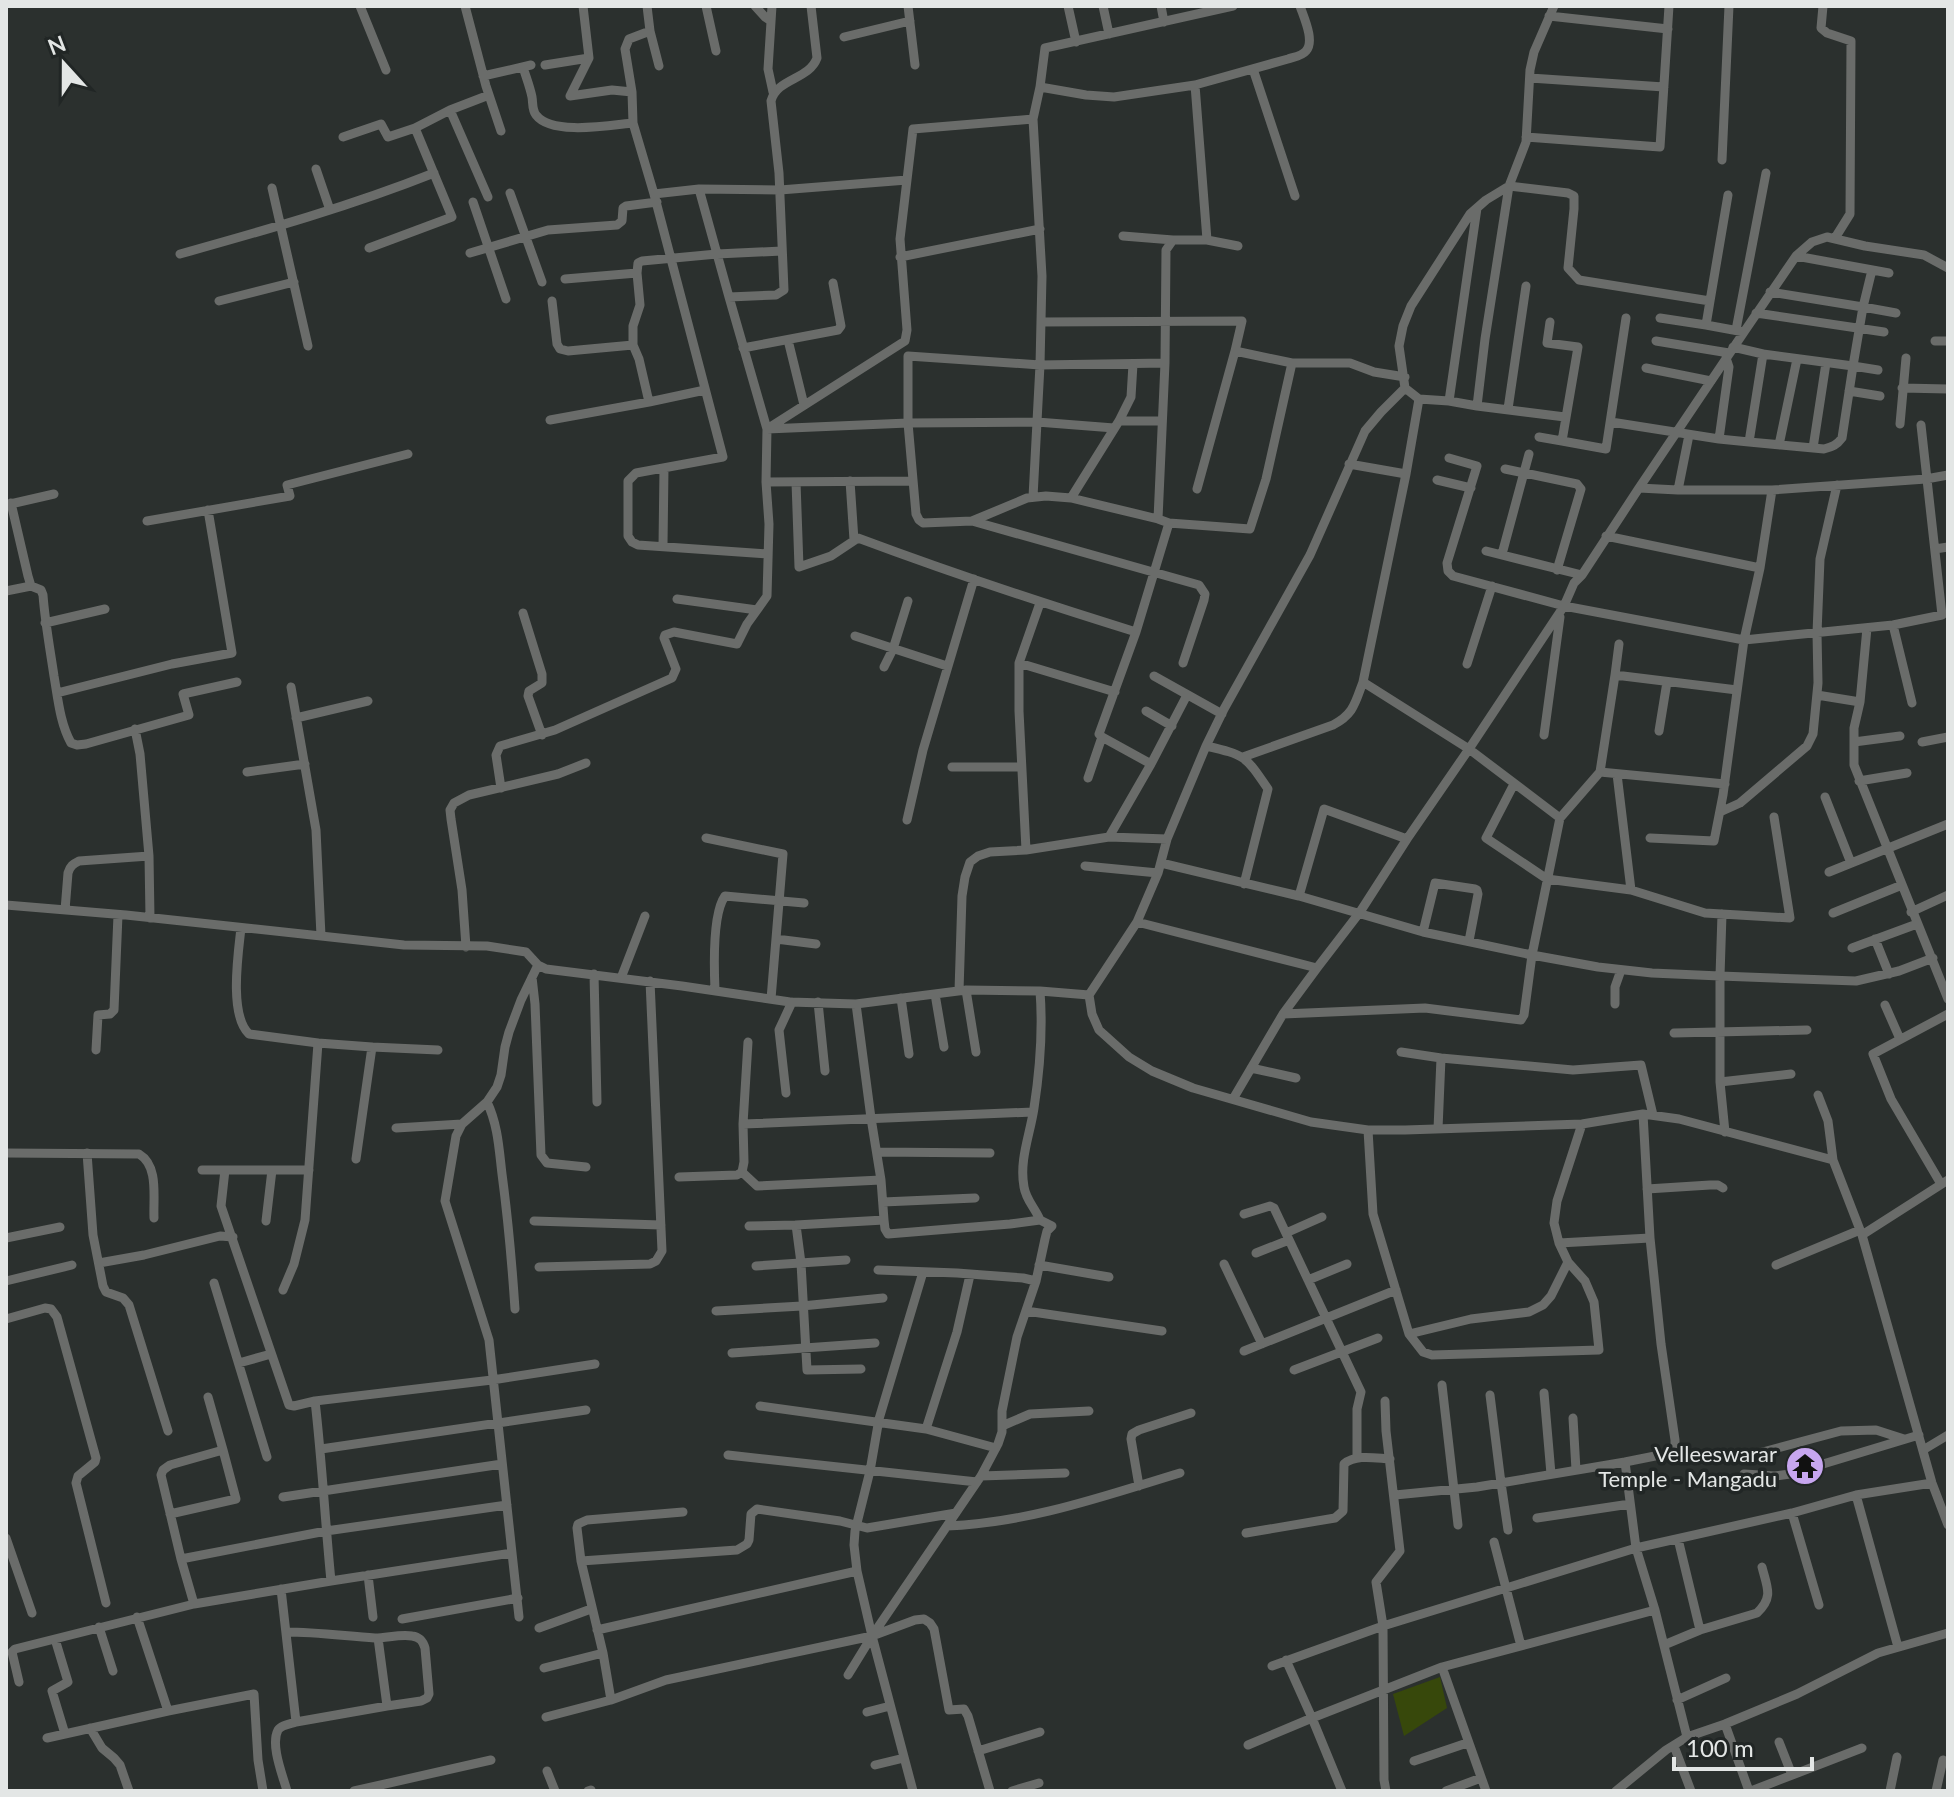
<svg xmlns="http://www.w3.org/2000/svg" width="1954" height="1797" font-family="Lato,sans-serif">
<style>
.green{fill:#37480b}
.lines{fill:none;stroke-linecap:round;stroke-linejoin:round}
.street{stroke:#6a6c6a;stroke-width:9}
.labels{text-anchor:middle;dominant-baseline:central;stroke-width:7;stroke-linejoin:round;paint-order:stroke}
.poi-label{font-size:22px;fill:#e3e6e5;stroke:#212625;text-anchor:end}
</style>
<rect width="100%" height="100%" fill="#2b302e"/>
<path class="green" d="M1440,1677l7,31 -43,28 -11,-42z"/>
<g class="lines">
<path class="street" d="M360,6l26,64
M465,6l21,80 15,45
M583,6l6,52 -19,38 42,-6 20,2
M647,6l3,25 -21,8 -4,10 7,43 1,31 21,71
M706,6l10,45
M755,6l10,11 6,4
M772,6l-4,63 5,23
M908,6l7,59
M1068,6l8,36
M1103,6l6,28
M1161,6l3,16
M1233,6l-188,42 -5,39 46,8 28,2 81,-12 93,-26c6,-2 14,-3 18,-8 9,-10 -2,-33 -6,-45
M1823,6l-2,22 6,5 24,8 -1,173 -15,24
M1549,16l119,13
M650,31l9,35
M844,37l66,-16
M545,65l44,-7
M523,67c3,10 7,20 9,30 1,6 0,13 4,18 16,21 75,10 97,8
M1253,69l42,127
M483,76l48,-11
M1530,78l134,9
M1195,85l12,155h-34l-7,10 -1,113 -7,156 11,4 81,6 16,-50 26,-116h58l24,9 31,5
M450,110l38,87
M1033,119l-120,10 -13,110 7,91 -2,11 -138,88 141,-6 8,91 3,6 4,3 49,-2 55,-23 19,-2 25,2 87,21
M343,137l38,-13 7,13 27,-9
M1526,137l134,10 9,-141
M1722,160l7,-154
M316,169l14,41
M272,188l36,158
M699,189l30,108
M510,193l32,89
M473,202l33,97
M1123,236l50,4
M1207,240l31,6
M369,248l83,-31 -37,-89 35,-18 39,-15
M470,253l78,-23 69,-5 5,-4 1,-13 3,-2 31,-4
M180,254c86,-24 171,-48 254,-81
M1796,256l93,17
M900,257l140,-28
M1872,270l-9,37 33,6
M565,279l72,-6
M219,301l75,-19
M552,301l5,43 3,5 8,2 65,-6
M1710,301l18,-106
M1756,313l128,19
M1660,318l46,7
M1041,322l201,-1 -7,30 57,12
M1550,322l-3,21 31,4 -16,94 44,8 20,-131
M1736,330l30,-157
M788,340l16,65
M1656,341l73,12
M1935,341h13
M743,348l95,-18 3,-4 -8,-43
M1763,354l90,12 10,-59 -93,-15
M1646,368l65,13
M1405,388l14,11 30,2 28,5 8,-67 24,-153 59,7 6,3v13l-6,59 11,12 131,21 -4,24 38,7 52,-76 16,-14 15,-5 38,9 59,9 24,13
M1902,388l46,1
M1849,391l31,5
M1449,401l28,-193
M649,402l-10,-43 -6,-14v-19l7,-21 -3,-32 1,-10 4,-2 75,-7 65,-3
M1477,406l88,11
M1508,409l18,-123
M550,420l99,-18 56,-12
M1119,421h43
M1611,422l108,17 30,3 14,-88 -30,-7
M1900,424l6,-66
M1114,428l-77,-6 -129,1v-67l132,9 125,-2
M1539,437l23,4
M1719,439l10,-72 -3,-9
M1749,442l75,7c8,-2 13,-4 18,-11l11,-72 25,4
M1779,445l18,-86
M1813,448l13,-85
M1449,458l28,8 -30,97 1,8 5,5 111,30 180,34 149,-15 49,-10 -21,-190
M1349,464l57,10
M1505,469l72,15 4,5 -24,81
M1437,480l34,8
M850,481l4,59
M766,482l147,-1
M796,482l3,85 32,-11 27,-18c91,34 184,65 278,94
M1639,488l105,-156
M1197,489l38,-138
M1678,490l11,-55
M1033,497l7,-132 2,-89 -9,-157 7,-32
M1071,498l48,-77 12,-24 2,-33
M11,503l17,73 3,10 10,4 2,5c2,27 7,54 11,81 4,23 6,47 17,67l6,2 9,-1 103,-29 -6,-21 54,-12
M6,505l48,-11
M147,521l143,-25 -3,-11 121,-31
M972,521l227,64 6,9 -1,6 -21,63
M1169,523l-33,109 -37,102 3,3 49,27 36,-69
M1606,536l154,32
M663,546l1,-78
M1935,549l13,-2
M1486,551l96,24
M768,554l-130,-9 -6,-3 -4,-6v-55l8,-8 87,-16 -69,-263 45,-5 81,1 127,-10
M1502,554l27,-100
M6,591l25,-5
M677,599l80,11
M523,613l19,61v9l-13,8 -1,5 14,39
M45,623l60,-14
M1893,625l19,78
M1867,628l-7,74 -6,26v37l94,234
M855,636l92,30
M1019,663l96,29
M1467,664l25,-78
M884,667l9,-18 15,-48
M1615,675l4,-31
M1154,676l68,38
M1363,682l43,-208 13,-75
M291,687l25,143 5,106
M57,693l115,-29 60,-11 -24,-143
M1817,695l43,7
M1146,711l26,15
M296,718l72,-17
M135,729l5,25 9,102 1,62
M1659,731l8,-49
M1544,735l16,-118
M1854,742l46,-6
M1922,742l26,-5
M1206,746c39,9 39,9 62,43l-24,95
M1243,757l90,-32c21,-11 22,-22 30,-43l106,67 -62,90
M952,767h69
M247,772l58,-8
M1600,772l15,-97 122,15
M1617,774l14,116
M1088,778l14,-41
M1859,781l48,-8
M1514,784l-28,54 61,41 84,11 74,23 85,5 -16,-101
M1725,784l-125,-12 -40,46 -91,-69 95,-143 10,-23 8,-8 57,-87 39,2h94l154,-11 22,-4
M501,788l-5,-33 4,-9 55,-16 117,-52 4,-9 -12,-31 1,-3 9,-3 63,12 10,-20 20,-28 2,-72 -3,-42 1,-53 -38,-132 47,-2 8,-5 -5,-117 -8,-72c6,-23 38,-21 46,-43l-6,-52
M1825,797l26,66
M1720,812l20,-9 67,-57 6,-12 5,-51 -1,-50 3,-74 17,-74
M907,820l16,-70 51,-171
M1109,837l42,-73
M706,838l77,16 -12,145
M1650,838l64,3 9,-46 21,-155 16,-72 12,-78
M1026,850l-7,-139v-48l21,-60
M1161,863l138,33 124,36 109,23 28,-137
M1085,866l73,7
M1829,872l119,-48
M6,905l120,10 278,30 83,1 39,6 12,13 8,4 136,17 108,16 66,2 110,-14 74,1 49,4 3,19 7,16 30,27 23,14 41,17 118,34 57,8h37l177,-6 61,-10 36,5 154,41 29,75 86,-55
M65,910l3,-37c2,-7 5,-9 11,-12l70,-5
M1911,912l37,-17
M1833,913l69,-28
M1137,922l180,46 43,-56 47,-73 -83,-30 -25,87
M241,928c-3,27 -12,87 8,106l69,9 -13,177 -11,44 -11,26
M1423,932l12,-49 40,6 2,1 1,4 -9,47
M776,939l40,5
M1875,939l14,35
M466,947l-4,-57 -11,-71 -1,-9 4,-7 15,-8 89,-21 28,-11
M1852,948l65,-24
M594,974l3,128
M532,977l3,27 6,151 6,8 39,4
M621,978l24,-62
M715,990c-1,-23 -3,-76 10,-94l79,7
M966,990l10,62
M959,991l3,-95 3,-19 5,-15 8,-6 12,-4 36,-2 83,-13 58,2
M935,994l9,53
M1089,995l48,-73 21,-49 9,-34 39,-93 18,-37 86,-154 55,-124 16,-19 24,-24 -6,-42 4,-20 8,-20 59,-92 16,-14 23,-14 17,-44 4,-72 4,-18 20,-46
M901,998l8,56
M818,1002l7,69
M856,1004l15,114 10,62 3,40
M1615,1004v-17l6,-17
M1885,1005l15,34
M1283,1014l142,-6 96,12 3,-5 8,-60 66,12 54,6 68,3 2,-62
M1674,1033l133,-3
M318,1043l54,4 66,3
M96,1050l2,-35 12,-1 4,-4 4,-95
M1401,1052l40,6 132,12 68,-5 12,50
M1251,1068l45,10
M1720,1082l71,-8
M786,1093l-7,-63 13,-28
M1818,1095l10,26 5,39
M1233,1099l50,-85 34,-46
M487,1102c11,23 12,47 15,72 6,45 10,90 13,135
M743,1124l290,-12
M1582,1124l-25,77 -3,22 5,20 91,-5
M396,1128l66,-4
M1438,1129l3,-71
M1368,1130l5,84 36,120 14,18 9,3 167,-5 -5,-48 -9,-21 -17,-19 -9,-19
M1725,1132l-5,-50v-106l136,5 43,-10 34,-13
M877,1152l113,1
M6,1153l133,1c20,12 14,43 15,64
M87,1153l6,82 10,51 3,6 17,6 6,7 39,126
M356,1159l16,-112
M202,1170h107
M225,1170l-4,36 68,199 5,1 21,-5 177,-21 103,-16
M742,1172l15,14 124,-6
M679,1177l58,-2 5,-3 2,-10 -1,-38 5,-82
M1941,1184l-50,-85 -18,-45 75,-40
M1647,1189l63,-4h8l5,3
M883,1202l92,-4
M1244,1214l26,-8 4,2 87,184 -4,17v49
M266,1221l6,-51
M534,1221l127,4
M749,1226l47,-1
M1286,1233l36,-16
M1862,1235l70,248 16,42
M6,1238l54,-11
M1256,1253l33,-13
M99,1263l45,-8 76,-19 13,1
M1224,1264l38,80
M1039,1265l70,12
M1776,1265l84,-35
M756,1266l90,-6
M539,1267l111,-3 6,-3 6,-10 -12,-270
M878,1270l79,3 66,5 13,3
M1308,1280l39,-16
M6,1281l66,-16
M214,1283l53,174
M716,1311l86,-5 81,-8
M1026,1311l136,20
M6,1319l39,-11 6,1 6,8 39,141 -1,4 -17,14 -2,7 30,120
M1409,1334l62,-15 58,-7 14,-7 8,-9 17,-34
M1244,1351l152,-61
M732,1353l143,-10
M239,1363l32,-9
M861,1369l-54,1 -6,-107 -5,-38 88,-5 1,9 3,5 122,-10 30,-4
M1294,1370l84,-32
M1442,1385l16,140
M1544,1393l7,81
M1490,1395l11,88 7,47
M315,1401c7,60 10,120 16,180
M760,1406l166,23 70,19
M1573,1418l3,52
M1002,1426l28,-12 59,-3
M926,1429l31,-97 13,-57
M321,1449l265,-39
M1923,1450l25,-15
M1759,1453l82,-22 35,-1 28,9
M728,1455l249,27
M1625,1462l40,-8 10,-8v-6l-14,-96 -11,-106 -7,-124
M1744,1474l31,2 15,-2 129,-39
M981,1476l84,-3
M1139,1486l-8,-47 1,-5 7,-4 52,-17
M1395,1495l82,-8 148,-25 11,86 19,62 32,127
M1856,1495l42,152
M283,1497l219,-33
M683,1512l-96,8 -9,4 -1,4 4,33 22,92 8,47 55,-20 206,-44 43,-16 9,-1 6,4 4,6 15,81 15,-1 4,7 22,75
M1792,1513l27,92
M170,1514l66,-15 -13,-49
M1537,1518l93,-14
M947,1526c81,-3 157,-30 233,-53
M1246,1533l89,-15 8,-7 1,-47c12,-10 30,-6 46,-5
M6,1538l26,75
M1678,1539l22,91
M1494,1542l27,104
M512,1553l7,64
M181,1559l145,-28 181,-26
M581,1561l156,-11 10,-6 2,-4 2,-26 6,-5 83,12 27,7 89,-15
M368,1575l5,42
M281,1589l15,133c-6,2 -15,3 -18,8 -8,15 5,46 9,61
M194,1604l-13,-45 -20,-84 2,-5 7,-5 53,-15 -15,-53
M137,1617l31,94
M402,1619l116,-21
M99,1627l14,44
M539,1628l52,-19
M597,1630l260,-59
M286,1632c30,0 59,4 89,6 12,0 25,-4 37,-2 8,1 11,5 13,12l4,46 -2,4 -6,3 -34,5
M55,1639l13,43 -16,9 13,43
M1664,1645l36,-15 57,-17c17,-16 10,-26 5,-46
M1272,1666l111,-40 -7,-44 24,-31 -14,-120 -1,-30
M544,1668l59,-15
M848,1675l24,-39 109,-160 17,-32 4,-12v-21l15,-74 19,-56 9,-42 2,-8 5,-5 -12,-6c-5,-12 -14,-20 -16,-33 -5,-27 6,-52 10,-79 6,-39 9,-78 6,-117
M19,1682l-7,-30 3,-3 179,-45 137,-23 181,-28 -23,-213 -44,-139 11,-65 6,-12 25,-22 10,-15 4,-12 4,-28 4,-15 12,-32 17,-35
M1677,1700l49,-22
M867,1712l23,-6
M546,1717l65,-17
M296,1722l91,-16 -9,-68
M1725,1724l24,67
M90,1728l12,20 12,10 6,7 9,26
M47,1738l121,-27 86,-17 4,66 5,31
M1779,1742l13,33
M1248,1745l64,-27 -26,-58
M1674,1746l17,45
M978,1751l62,-19
M1414,1761l53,-18
M875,1765l29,-7
M547,1771l8,20
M354,1791l137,-31
M588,1791l3,-1
M913,1791l-41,-155 -15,-65 -3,-26 1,-14 15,-60 9,-52 44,-147
M1012,1791l27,-8
M1342,1791l-30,-73 130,-51
M1386,1791l-2,-11 -1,-154 253,-78 156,-35 64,-18 76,-12
M1446,1791l35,-13
M1486,1791l-44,-124 213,-57
M1616,1791l50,-41 21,-13 38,-13 72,-30 81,-41 70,-20
M1751,1791l111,-43
M1890,1791l7,-34
M1936,1791l7,-31"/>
</g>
<defs>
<symbol id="temple-disc" viewBox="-11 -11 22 22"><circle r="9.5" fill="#c7a6ef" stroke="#212625"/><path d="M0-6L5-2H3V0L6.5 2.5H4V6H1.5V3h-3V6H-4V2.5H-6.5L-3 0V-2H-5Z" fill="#111"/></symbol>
</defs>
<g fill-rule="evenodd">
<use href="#temple-disc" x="1783" y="1444" width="44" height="44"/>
</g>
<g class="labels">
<g class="poi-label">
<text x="1777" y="1453">Velleeswarar<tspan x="1777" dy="25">Temple - Mangadu</tspan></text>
</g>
</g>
<rect width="1954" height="1797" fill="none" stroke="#e3e6e5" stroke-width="16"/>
<g transform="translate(64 64) rotate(339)" stroke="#212625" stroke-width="6" paint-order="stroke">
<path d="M0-6L14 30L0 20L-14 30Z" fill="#e3e6e5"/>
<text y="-12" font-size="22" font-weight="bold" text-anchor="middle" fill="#e3e6e5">N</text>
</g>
<path d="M1674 1757v12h138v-12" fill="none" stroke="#e3e6e5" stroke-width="4"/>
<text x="1686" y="1757" font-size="24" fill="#e3e6e5" stroke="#212625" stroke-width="6" paint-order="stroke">100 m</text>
</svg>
